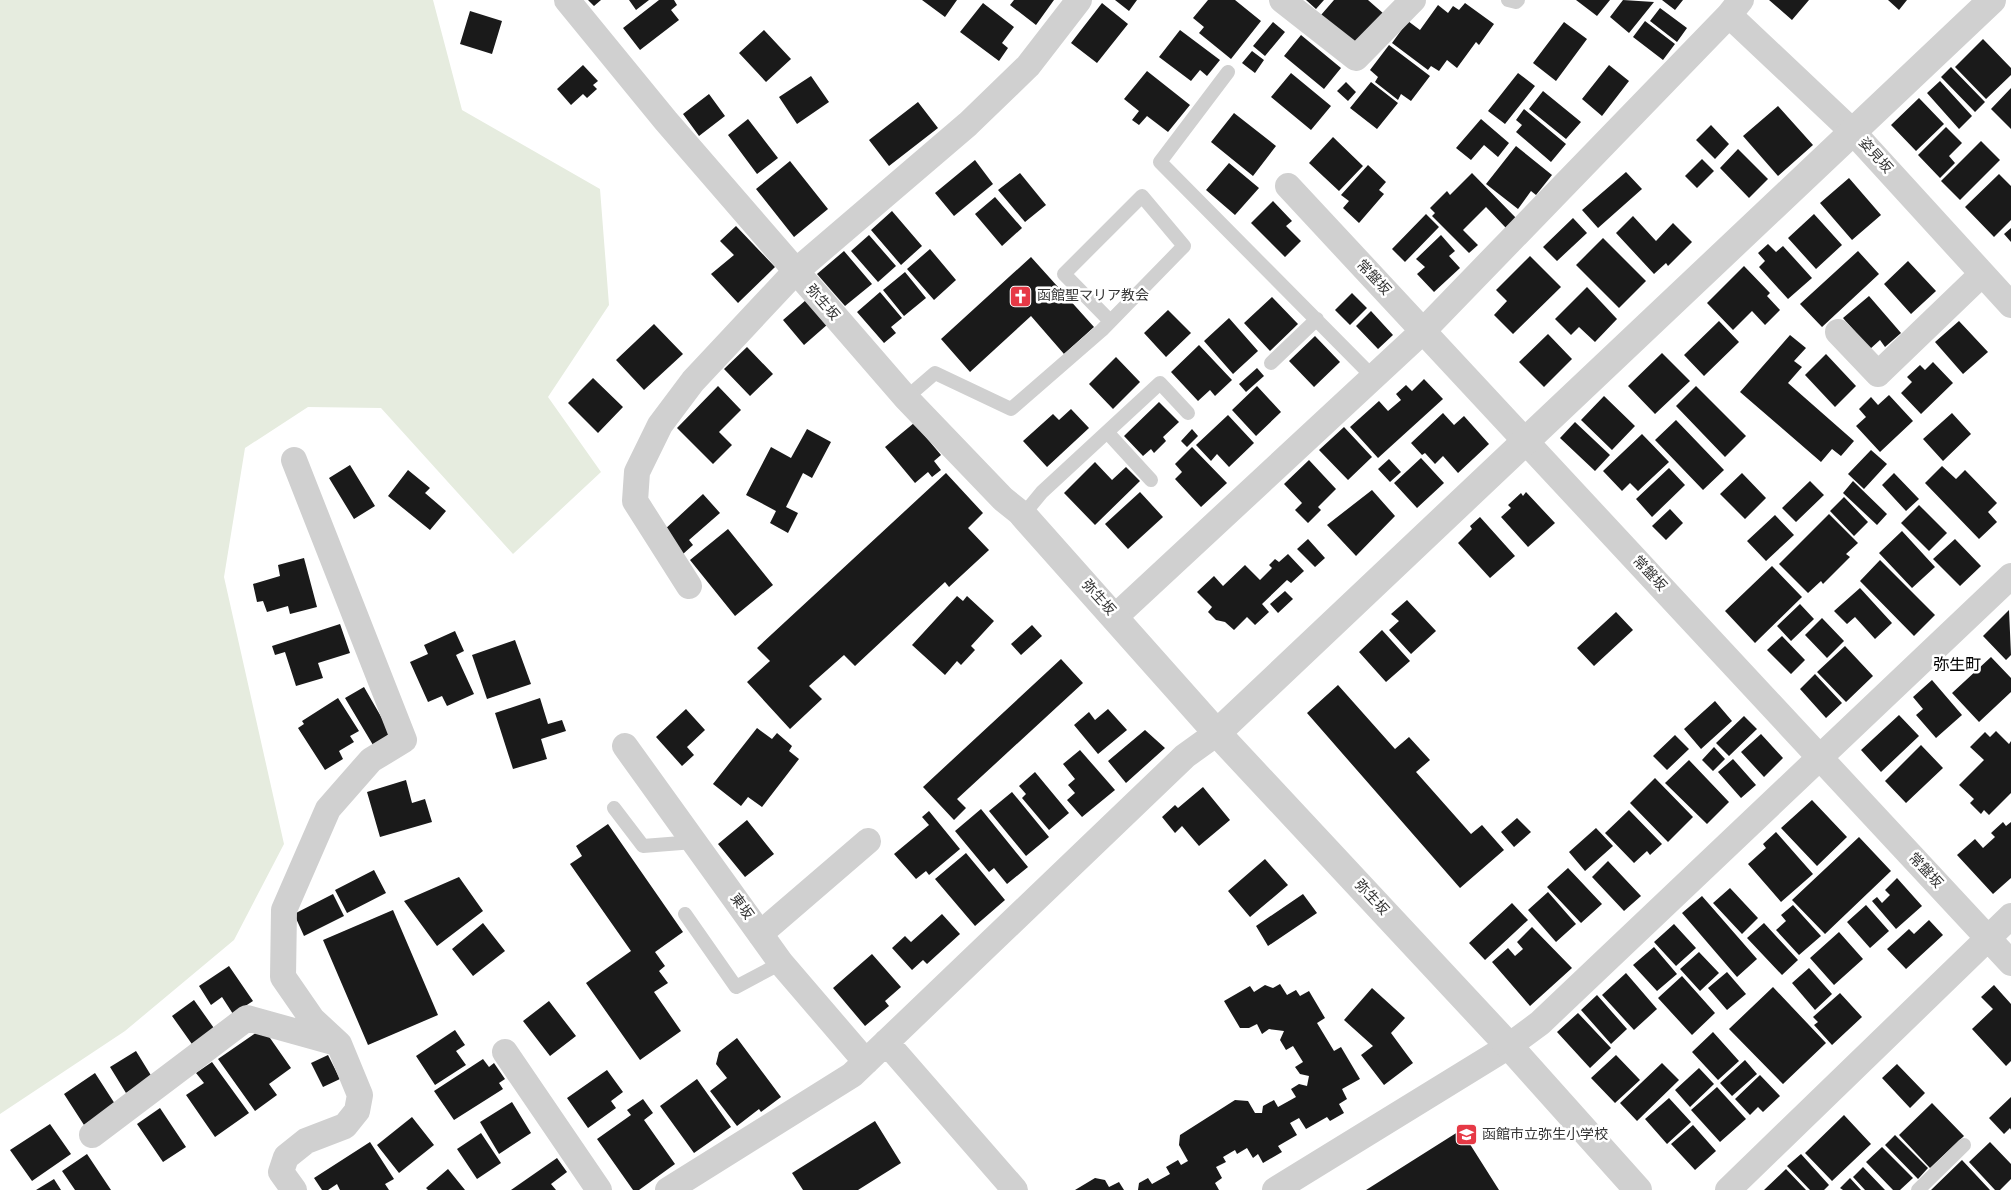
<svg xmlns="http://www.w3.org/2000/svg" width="2011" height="1190" font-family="Overpass,'Noto Sans JP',sans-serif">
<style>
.green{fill:#e6ecdf}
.building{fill:#1a1a1a}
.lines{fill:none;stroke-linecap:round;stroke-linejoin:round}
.service{stroke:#d0d0d0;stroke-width:14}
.minor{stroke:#d0d0d0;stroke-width:26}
.tertiary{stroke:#d0d0d0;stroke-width:28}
.labels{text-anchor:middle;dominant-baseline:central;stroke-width:5;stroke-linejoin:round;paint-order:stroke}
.street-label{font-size:14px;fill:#333;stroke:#fff}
.poi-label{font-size:14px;fill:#333;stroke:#fff;text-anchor:start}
.quarter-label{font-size:16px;fill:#000;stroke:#fff}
</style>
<rect width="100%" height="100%" fill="#fff"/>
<path class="green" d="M0,0h433l29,110 138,79 9,116 -61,92 53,75 -88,82 -132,-146 -73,-1 -63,41 -21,129 60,267 -50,96 -109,91 -125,83z"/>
<path class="building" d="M588,0h13l-7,6z
M629,0h20l-13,10z
M659,0h15l3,5 -6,5 8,10 -39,30 -17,-22z
M922,0h35l-12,17z
M1014,0h40l-18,25 -26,-20z
M1115,0h22l-8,11z
M1208,0h27l26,21 -30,38 -32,-26 5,-6 -11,-9z
M1306,0h18l-8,9z
M1334,0h34l16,14 -28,32 -35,-31z
M1576,0h34l-13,16z
M1623,0l31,2 -25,31 -19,-16z
M1662,0h21l-8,10z
M1769,0h40l-17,20z
M1888,0h19l-8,10z
M983,3l31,24 -12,16 6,5 -9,13 -39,-29z
M1102,3l26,21 -31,39 -26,-20z
M1465,3l29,21 -15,21 -3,-3 -19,26 -10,-8 -8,11 -8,-5 -3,4 -36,-27 16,-22 12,9 18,-25 10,8 5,-7 6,4z
M1660,8l27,20 -10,14 -27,-21z
M470,11l32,10 -10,33 -32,-10z
M1645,21l30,23 -12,16 -30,-23z
M1273,22l12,10 -20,24 -12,-10z
M1564,22l23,17 -31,42 -23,-18z
M764,30l27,29 -25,23 -27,-29z
M1180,30l40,30 -13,16 -7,-6 -9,11 -32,-24z
M1301,35l40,33 -17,21 -40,-33z
M1983,39l28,29v7l-25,24 -31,-32z
M1389,45l41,31 -19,25 -10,-7 -3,6 -23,-18 3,-5 -8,-7z
M1252,51l12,9 -9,13 -13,-10z
M583,65l15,16 -5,4 4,4 -10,9 -4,-4 -12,11 -14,-16z
M1609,65l20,16 -27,35 -20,-17z
M1951,67l34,35 -10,10 -34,-35z
M1147,71l43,34 -22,27 -21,-16 -8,9 -7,-5 7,-9 -15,-12z
M1291,73l40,33 -20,24 -40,-33z
M1518,73l17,13 -30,38 -17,-13z
M811,76l18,26 -32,22 -18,-27z
M1940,81l32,35 -13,13 -32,-36z
M1346,82l10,10 -8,9 -11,-10z
M1371,82l27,21 -21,26 -27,-21z
M2011,88v41l-20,-20z
M1543,91l38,31 -15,17 -37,-30z
M709,94l16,22 -26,20 -16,-22z
M1919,98l25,26 -28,27 -25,-26z
M918,102l20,26 -49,38 -20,-26z
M1778,106l35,39 -35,31 -35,-40z
M1524,109l42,35 -15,18 -35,-30 6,-7 -6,-5z
M1234,113l42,33 -23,30 -42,-34z
M748,119l30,39 -21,16 -29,-39z
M1481,119l28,24 -11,14 -14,-12 -13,15 -15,-12z
M1711,125l18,19 -14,15 -19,-19z
M1946,127l16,16 -13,13 6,7 -15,15 -22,-23z
M1333,137l30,29 -24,25 -30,-28z
M1981,141l19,19 -40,40 -19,-19z
M1516,146l36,29 -16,20 -5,-4 -13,18 -32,-25z
M1738,149l30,30 -19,19 -29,-30z
M1702,159l12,12 -17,17 -12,-12z
M975,160l18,24 -39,32 -19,-23z
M790,161l38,48 -34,28 -38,-48z
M1229,163l30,25 -24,27 -29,-25z
M1368,165l18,17 -7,8 5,4 -25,29 -16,-15 6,-7 -8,-6z
M1626,172l16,17 -44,39 -16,-18z
M1020,173l26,32 -21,17 -27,-32z
M1472,173l44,45 -10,10 -20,-21 -23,23 15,15 -9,8 -37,-37 3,-3 -5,-5 17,-17 3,4z
M1999,174l12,12v34l-17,17 -29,-30z
M1849,178l32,37 -29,25 -32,-37z
M995,197l27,31 -20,18 -27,-32z
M1273,201l19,20 -6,5 15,15 -16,16 -34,-34z
M892,211l30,35 -21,19 -30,-35z
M1426,214l13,13 -34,35 -13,-13z
M1814,214l28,31 -26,24 -28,-31z
M1633,216l23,25 17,-18 19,19 -24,24 -2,-3 -12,11 -38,-41z
M1573,218l14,15 -30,28 -14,-14z
M736,226l39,41 -37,36 -27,-29 23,-19 -14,-14z
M2011,228v14l-7,-8z
M869,235l27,31 -18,16 -27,-31z
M1441,235l14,16 -6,5 11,12 -26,24 -17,-18 8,-7 -9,-8z
M1603,238l43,43 -27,27 -43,-43z
M1768,244l8,8 7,-6 29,32 -24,21 -29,-32 6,-6 -7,-8z
M930,249l26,31 -22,20 -27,-31z
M844,251l28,33 -27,22 -28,-32z
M1858,251l21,23 -57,53 -22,-23z
M1530,256l31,31 -48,47 -19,-19 13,-14 -11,-11z
M1031,257l63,70 -30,27 -33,-38 -61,56 -29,-33z
M1908,261l28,30 -25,23 -27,-30z
M1744,266l26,27 -3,3 13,14 -15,15 -13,-14 -19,19 -26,-27z
M905,272l21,26 -22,18 -21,-26z
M1587,287l30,32 -22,23 -16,-15 -8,8 -16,-16z
M880,292l22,26 -11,9 5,6 -12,10 -27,-31z
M1352,293l15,15 -17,17 -15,-15z
M1869,296l32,37 -16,14 -5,-7 -10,9 -27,-31z
M1272,297l26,27 -28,27 -26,-28z
M806,300l22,24 -24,21 -21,-25z
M1168,310l23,23 -25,24 -22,-24z
M1371,311l22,24 -15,14 -22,-23z
M1229,318l29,33 -25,23 -29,-33z
M1719,321l20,21 -35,34 -20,-21z
M1959,321l29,31 -25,22 -28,-32z
M654,324l29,30 -39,36 -28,-30z
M1548,334l24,25 -28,28 -25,-25z
M1790,335l16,13 -12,13 8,6 -14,16 66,58 -13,15 -9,-7 -11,13 -81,-70z
M1315,336l25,26 -26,25 -25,-26z
M1199,345l33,35 -17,16 -5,-6 -12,11 -27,-29z
M747,347l26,27 -23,22 -26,-27z
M1662,353l28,28 -35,33 -27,-28z
M1826,354l30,32 -21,21 -30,-32z
M1116,357l24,25 -27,27 -24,-25z
M1933,362l20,21 -32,31 -20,-21 11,-11 -5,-5 13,-12 5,5z
M1257,368l7,8 -18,16 -7,-8z
M593,378l30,29 -25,26 -30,-30z
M1424,379l19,20 -65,59 -28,-31 29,-26 9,10 13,-11 -5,-6 10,-9 6,6z
M718,386l23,24 -22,22 13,13 -19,19 -36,-36z
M1257,386l24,26 -25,24 -24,-26z
M1696,386l50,50 -21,21 -49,-51z
M1889,395l24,26 -33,31 -24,-26 10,-9 -7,-8 12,-12 7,8z
M1604,396l31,30 -23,24 -31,-30z
M1159,402l20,20 -16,15 3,4 -12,12 -3,-4 -8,7 -19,-20z
M1071,409l18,19 -42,39 -24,-26 30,-27 6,6z
M1443,413l11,12 10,-9 25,28 -31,29 -15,-17 -8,8 -10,-11 -3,2 -11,-12z
M1952,413l19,21 -28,27 -20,-22z
M1228,415l26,28 -25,24 -12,-13 -6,7 -15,-16z
M1676,420l48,50 -21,20 -48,-50z
M1575,422l35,33 -15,16 -35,-33z
M914,423l27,32 -7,6 7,9 -9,7 -4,-5 -13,11 -30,-36z
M1344,427l28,30 -24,23 -29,-30z
M807,429l24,13 -19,36 -9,-5 -17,34 12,6 -10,20 -18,-10 6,-12 -30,-16 25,-48 20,11z
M1192,429l6,7 -11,11 -6,-6z
M1642,434l27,28 -31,29 -8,-8 -8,8 -19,-20z
M1192,447l35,36 -26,24 -26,-28 7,-7 -7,-8z
M1871,450l16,14 -23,25 -16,-15z
M1421,458l23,25 -27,25 -23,-25z
M1389,459l12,13 -11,10 -12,-13z
M1309,460l27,29 -18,18 3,3 -13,13 -13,-13 7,-7 -18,-19z
M1095,462l17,18 14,-13 14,14 -45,44 -31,-32z
M350,465l25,41 -21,13 -25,-41z
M1942,466l14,13 9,-9 32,33 -9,9 9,10 -18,17 -54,-56z
M1669,468l16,17 -33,32 -16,-18z
M408,470l22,18 -5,5 21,18 -16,19 -42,-34z
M946,473l37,40 -15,15 21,22 -40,37 -4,-5 -90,84 -11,-11 -35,31 13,13 -32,30 -43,-47 23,-21 -13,-13z
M1742,473l24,25 -21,21 -25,-25z
M1894,473l25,26 -13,12 -24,-26z
M1810,481l14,14 -28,27 -14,-14z
M1853,481l34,33 -10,11 -34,-32z
M1372,490l23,26 -39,40 -29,-31z
M1140,492l23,25 -35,32 -23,-25z
M1526,492l29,31 -27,24 -27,-30 10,-9 -3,-3 13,-12 2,3z
M703,494l17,19 -31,27 4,5 -10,9 -20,-23z
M1844,497l24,25 -14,14 -24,-25z
M1919,505l28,28 -18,18 -28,-28z
M1670,509l13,14 -17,17 -14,-14z
M1829,514l29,29 -12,11 4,3 -27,27 -2,-3 -13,12 -29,-29z
M1775,515l19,20 -28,26 -19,-20z
M1480,517l35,39 -25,22 -32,-35 14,-14 -2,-3z
M728,529l45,56 -38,31 -45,-56z
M1902,531l33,36 -23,21 -33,-35z
M1308,539l17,19 -10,9 -18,-18z
M1955,539l26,27 -21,20 -27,-27z
M1288,554l16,17 -13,12 -4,-3 -25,24 7,8 -14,13 -8,-8 -13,13 -9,-8 -9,-2 -8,-8 4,-5 -15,-15 17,-16 9,10 22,-21 15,15 12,-12 -3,-3 6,-6 4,3z
M304,558l13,49 -27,7 -2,-8 -21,6 -4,-11 -6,1 -4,-18 27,-8 -2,-11z
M1880,560l55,55 -21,21 -54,-55z
M1772,566l30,31 -47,46 -30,-32z
M1860,588l32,35 -17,16 -20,-22 -8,7 -13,-13z
M1285,591l8,8 -15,14 -8,-9z
M957,596l6,5 4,-5 27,25 -23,25 4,4 -14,15 -4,-4 -12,14 -33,-30z
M1407,600l29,31 -25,23 -22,-24 10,-9 -8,-7z
M1800,604l14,15 -23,22 -14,-15z
M2009,610l2,45 -5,5 -23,-24z
M1616,612l17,18 -39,36 -17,-18z
M1822,618l22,23 -17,17 -22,-23z
M340,624l10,29 -32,10 5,15 -27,8 -11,-34 -10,3 -3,-9z
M1032,625l10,11 -21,19 -10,-11z
M1382,630l28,31 -24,21 -27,-30z
M455,631l9,20 -8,4 18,39 -27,12 -5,-10 -14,6 -18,-40 18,-8 -4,-9z
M1782,636l23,24 -14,14 -24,-24z
M515,640l16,44 -44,15 -15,-44z
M1845,646l28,30 -27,26 -29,-30z
M1991,657l20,21v14l-32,30 -27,-29z
M1061,659l22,24 -126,116 9,9 -12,12 -31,-33z
M1815,674l27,29 -16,15 -26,-29z
M1932,680l30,35 -26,23 -20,-23 7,-6 -10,-12z
M1338,685l57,64 14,-12 21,23 -14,12 55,62 11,-9 22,25 -44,38 -153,-175z
M364,687l27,47 -18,11 -28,-47z
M338,698l21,33 -9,5 4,6 -15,9 4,8 -18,11 -27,-42 6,-4 -2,-3z
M540,698l8,26 14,-4 4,11 -25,8 6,20 -34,10 -18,-56z
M1715,701l17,20 -31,28 -17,-20z
M686,709l19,21 -18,17 7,8 -12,11 -26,-29z
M1108,709l19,21 -29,24 -24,-29 15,-13 6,8z
M1899,715l20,21 -38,36 -20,-22z
M1744,716l13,13 -28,27 -13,-13z
M757,728l15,11 5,-6 15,13 -3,5 10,8 -37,48 -14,-10 -7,9 -28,-22z
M1145,730l20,18 -39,35 -18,-22z
M1996,731l13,13 2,-3v52l-22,22 -5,-5 -3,4 -11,-11 4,-4 -15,-14 25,-25 -14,-13 15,-15 5,5z
M1761,734l22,24 -19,19 -23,-25z
M1675,735l14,14 -22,21 -14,-14z
M1921,745l22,23 -37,35 -21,-22z
M1714,747l11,12 -12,12 -11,-11z
M1080,750l35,40 -33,27 -15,-17 8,-7 -7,-8 7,-6 -12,-15z
M1733,759l23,26 -15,13 -23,-26z
M1689,760l40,42 -22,22 -42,-41z
M1035,772l34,41 -20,17 -27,-32 4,-4 -7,-8z
M1655,778l38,39 -25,25 -38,-39z
M406,780l6,23 13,-4 7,23 -52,15 -13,-45z
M1203,787l27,33 -31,26 -17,-20 -7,7 -13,-16 13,-12 3,3z
M1012,792l37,45 -23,19 -37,-45z
M1812,800l35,37 -30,29 -36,-38z
M981,809l47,58 -21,17 -13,-16 -5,4 -34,-41z
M1629,810l33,34 -12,11 -3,-4 -13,12 -29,-30z
M929,811l31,38 -31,26 -3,-4 -10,8 -22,-25 35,-29 -7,-8z
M1517,818l14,14 -17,15 -13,-15z
M747,820l27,34 -29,23 -27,-33z
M2003,822l3,4 5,-4v56l-18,16 -36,-39 18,-16 8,9 12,-11 -4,-4z
M608,824l75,108 -28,20 10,14 -6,5 9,12 -14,9 27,39 -41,29 -54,-77 45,-32 -61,-87 12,-8 -6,-10z
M1596,828l17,18 -28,25 -16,-19z
M1776,832l37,42 -32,28 -33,-38 18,-16 -3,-4z
M1859,837l32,34 -66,63 -33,-34z
M966,853l39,47 -30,26 -40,-47z
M1265,859l23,26 -38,32 -22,-26z
M1608,861l33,35 -17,15 -32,-34z
M1568,868l34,36 -21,19 -34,-36z
M374,870l12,23 -39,20 -12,-23z
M459,877l24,34 -46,35 -33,-45z
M1897,878l25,28 -26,23 -24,-28 5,-4 5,6 8,-8 -5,-5z
M1730,888l28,30 -16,16 -29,-31z
M1548,892l28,32 -20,18 -28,-32z
M333,894l11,22 -40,20 -10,-22z
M1303,894l14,19 -49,33 -12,-20z
M1702,896l55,63 -20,18 -55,-64z
M1512,903l16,17 -43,40 -16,-17z
M1793,905l28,31 -22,19 -23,-25 10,-9 -5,-6z
M1866,905l23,26 -19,17 -23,-26z
M393,910l45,105 -70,30 -45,-105z
M942,914l18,20 -33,30 -4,-4 -11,10 -20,-22 13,-12 6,6z
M1929,920l14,15 -37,34 -19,-20 22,-20 5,5z
M483,923l22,28 -32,25 -21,-27z
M1764,923l34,37 -16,15 -35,-37z
M1674,924l22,24 -20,18 -22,-24z
M1532,927l40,41 -42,38 -38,-44 16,-14 7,8 8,-7 -6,-7z
M1839,932l24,27 -29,26 -24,-27z
M1654,947l23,27 -20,17 -24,-26z
M1699,952l20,21 -19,18 -20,-22z
M872,954l29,33 -16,14 4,5 -24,20 -32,-38z
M229,966l24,35 -20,13 -11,-17 -11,8 -12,-19z
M1809,968l23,26 -17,16 -23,-27z
M1727,972l19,22 -19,16 -19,-22z
M1626,973l31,36 -23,21 -32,-35z
M1682,976l33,37 -23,22 -34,-37z
M1280,984l7,11 9,-5 4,6 9,-5 16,27 -8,5 17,28 7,-4 19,32 -18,10 5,10 -8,5 5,9 -14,8 -3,-4 -21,12 -7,-11 -9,5 7,12 -19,11 4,6 -19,11 -5,-9 -5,4 -6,-10 -10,6 -2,-4 -12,7 3,5 -10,5 6,11 -7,5 4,7h-81l1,-7 9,-5 4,6 18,-10 -4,-7 12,-7 3,5 7,-4 -9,-16 1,-10 55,-35 13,1 7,12h7l1,-7 11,-6 4,7 18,-10 -5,-8 8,-5 8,2 2,-10 -9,-2 -5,-7 8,-5 -10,-16 -7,4 -6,-10 4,-9 -15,-2 -7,5 -5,-10 -8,4h-9l-16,-27 26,-15 4,6 11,-7 8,3z
M1994,985l17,19v57l-5,5 -34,-37 21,-20 -12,-12z
M1773,987l53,56 -43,41 -54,-55z
M1372,988l33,30 -14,15 22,30 -29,22 -23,-30 12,-9 -29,-26z
M1840,993l22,24 -30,28 -18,-20 4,-3 -5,-5z
M1597,995l30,34 -16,15 -30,-34z
M194,1000l22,31 -22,16 -22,-31z
M549,1001l27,35 -26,20 -27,-35z
M1578,1013l33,35 -21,20 -33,-36z
M263,1028l28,40 -22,16 8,11 -22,16 -37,-52z
M455,1030l10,15 -9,6 10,14 -31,20 -19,-29z
M1713,1032l26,29 -21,19 -26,-28z
M737,1038l44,59 -20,15 -2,-3 -22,17 -27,-35 17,-13 -11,-14 3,-12z
M136,1051l16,26 -26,16 -16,-26z
M328,1055l12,24 -17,8 -12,-24z
M1616,1055l24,25 -25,23 -24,-25z
M483,1059l6,8 5,-4 11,16 -6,4 4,6 -49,31 -20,-29z
M1745,1060l12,14 -25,22 -12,-13z
M212,1062l37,51 -34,24 -29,-42 18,-12 -8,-10z
M1662,1063l17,17 -42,41 -17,-18z
M1897,1064l28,29 -15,15 -28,-30z
M1699,1068l15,16 -24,23 -15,-17z
M607,1070l16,22 -12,9 5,7 -28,20 -21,-30z
M95,1073l20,31 -31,21 -20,-31z
M1760,1075l20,21 -17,16 -5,-5 -8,8 -15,-16z
M697,1079l34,48 -37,26 -34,-47z
M1717,1087l29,32 -26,23 -29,-32z
M2011,1097v33l-1,-2 -6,6 -15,-16z
M1669,1098l22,24 -24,22 -22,-25z
M643,1099l10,14 -9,7 31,44 -36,26h-6l-36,-51 34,-24 -4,-5z
M512,1102l19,31 -32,21 -19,-32z
M1932,1103l32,33 -34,32 -31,-33z
M160,1108l26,39 -23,15 -26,-38z
M1844,1115l27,29 -39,37 -27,-28z
M412,1117l22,28 -35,28 -22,-28z
M875,1121l26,42 -43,27h-55l-11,-17z
M50,1124l21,30 -39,27 -22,-31z
M1693,1125l23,26 -21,19 -24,-26z
M1461,1130l38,60h-133z
M481,1133l20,30 -24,16 -20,-30z
M1895,1135l33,33 -10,11 -33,-34z
M370,1142l24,37 -9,5 4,6h-49l-3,-6 -9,6h-6l-8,-12z
M1990,1142l21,22v15l-11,11h-5l-26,-28z
M1882,1147l31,31 -13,12h-7l-27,-28z
M87,1154l24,36h-36l-13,-19z
M1801,1154l28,31 -5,5h-14l-23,-24z
M557,1158l10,14 -16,12 5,6h-45z
M1962,1160l28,30h-59z
M1863,1167l22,23h-20l-12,-13z
M448,1169l17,21h-37l-2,-2z
M1786,1169l20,21h-42z
M1095,1178l10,2 4,7 10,-5 5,8h-49z
M1850,1178l11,12h-18l-3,-2z
M54,1179l7,11h-25z"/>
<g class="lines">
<path class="service" d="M1508,0l8,2 2,-2
M1228,72l-68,90 213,215
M1271,363l46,-44
M906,398l29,-25 76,36 91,-79 82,-84 -42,-50 -78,78 46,47
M1107,432l44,48
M1023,515l19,-23 118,-109 28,30
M614,808l29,38 51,-4
M685,914l51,73 45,-24
M1918,1190l46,-45"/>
<path class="minor" d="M567,0l99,121 240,277 97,101 20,16
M1282,0l74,58 57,-58
M1729,15l124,117 158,173
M1288,186l723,777
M1838,332l40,42 104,-100
M294,460l110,280 -33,20 -43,49 -44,101 -1,67 29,42 27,25 21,51 -3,16 -12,15 -39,15 -20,16 -5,15 13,18
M689,586l-54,-85 2,-29 23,-47 33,-44 102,-109 173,-148 60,-58 51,-66
M1115,617l308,-286 306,-316 12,-15
M625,746l156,217 85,99
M760,934l108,-93
M886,1042l129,148
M505,1052l94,138
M92,1135l155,-117 86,24
M668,1190l184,-115 333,-319 32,-23
M1275,1190l234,-144 31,-23 471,-447
M1728,1190l283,-274"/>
<path class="tertiary" d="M1023,515l194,218 292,313 129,144
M1217,733l775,-733"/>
</g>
<defs>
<symbol id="church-square" viewBox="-11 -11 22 22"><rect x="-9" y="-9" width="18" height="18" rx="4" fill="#e63946" stroke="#fff"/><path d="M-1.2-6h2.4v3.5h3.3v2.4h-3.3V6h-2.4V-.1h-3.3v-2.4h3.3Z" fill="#fff"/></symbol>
<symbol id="school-square" viewBox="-11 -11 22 22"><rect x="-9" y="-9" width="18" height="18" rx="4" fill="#e63946" stroke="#fff"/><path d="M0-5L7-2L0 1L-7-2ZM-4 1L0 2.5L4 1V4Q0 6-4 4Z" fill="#fff"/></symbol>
</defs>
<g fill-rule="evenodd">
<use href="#church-square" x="1008" y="284" width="25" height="25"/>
<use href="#school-square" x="1454" y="1122" width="25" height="25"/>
</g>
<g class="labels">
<g class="street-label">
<text transform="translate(1875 156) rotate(48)">姿見坂</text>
<text transform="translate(1373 278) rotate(47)">常盤坂</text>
<text transform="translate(822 303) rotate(49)">弥生坂</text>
<text transform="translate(1649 574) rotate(47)">常盤坂</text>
<text transform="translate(1098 598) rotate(48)">弥生坂</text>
<text transform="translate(1925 871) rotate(47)">常盤坂</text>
<text transform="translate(1371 898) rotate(47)">弥生坂</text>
<text transform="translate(741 907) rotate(54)">東坂</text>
</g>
<g class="poi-label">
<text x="1037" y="296">函館聖マリア教会</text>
<text x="1482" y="1135">函館市立弥生小学校</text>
</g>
<g class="quarter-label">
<text x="1957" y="666">弥生町</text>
</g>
</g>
</svg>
